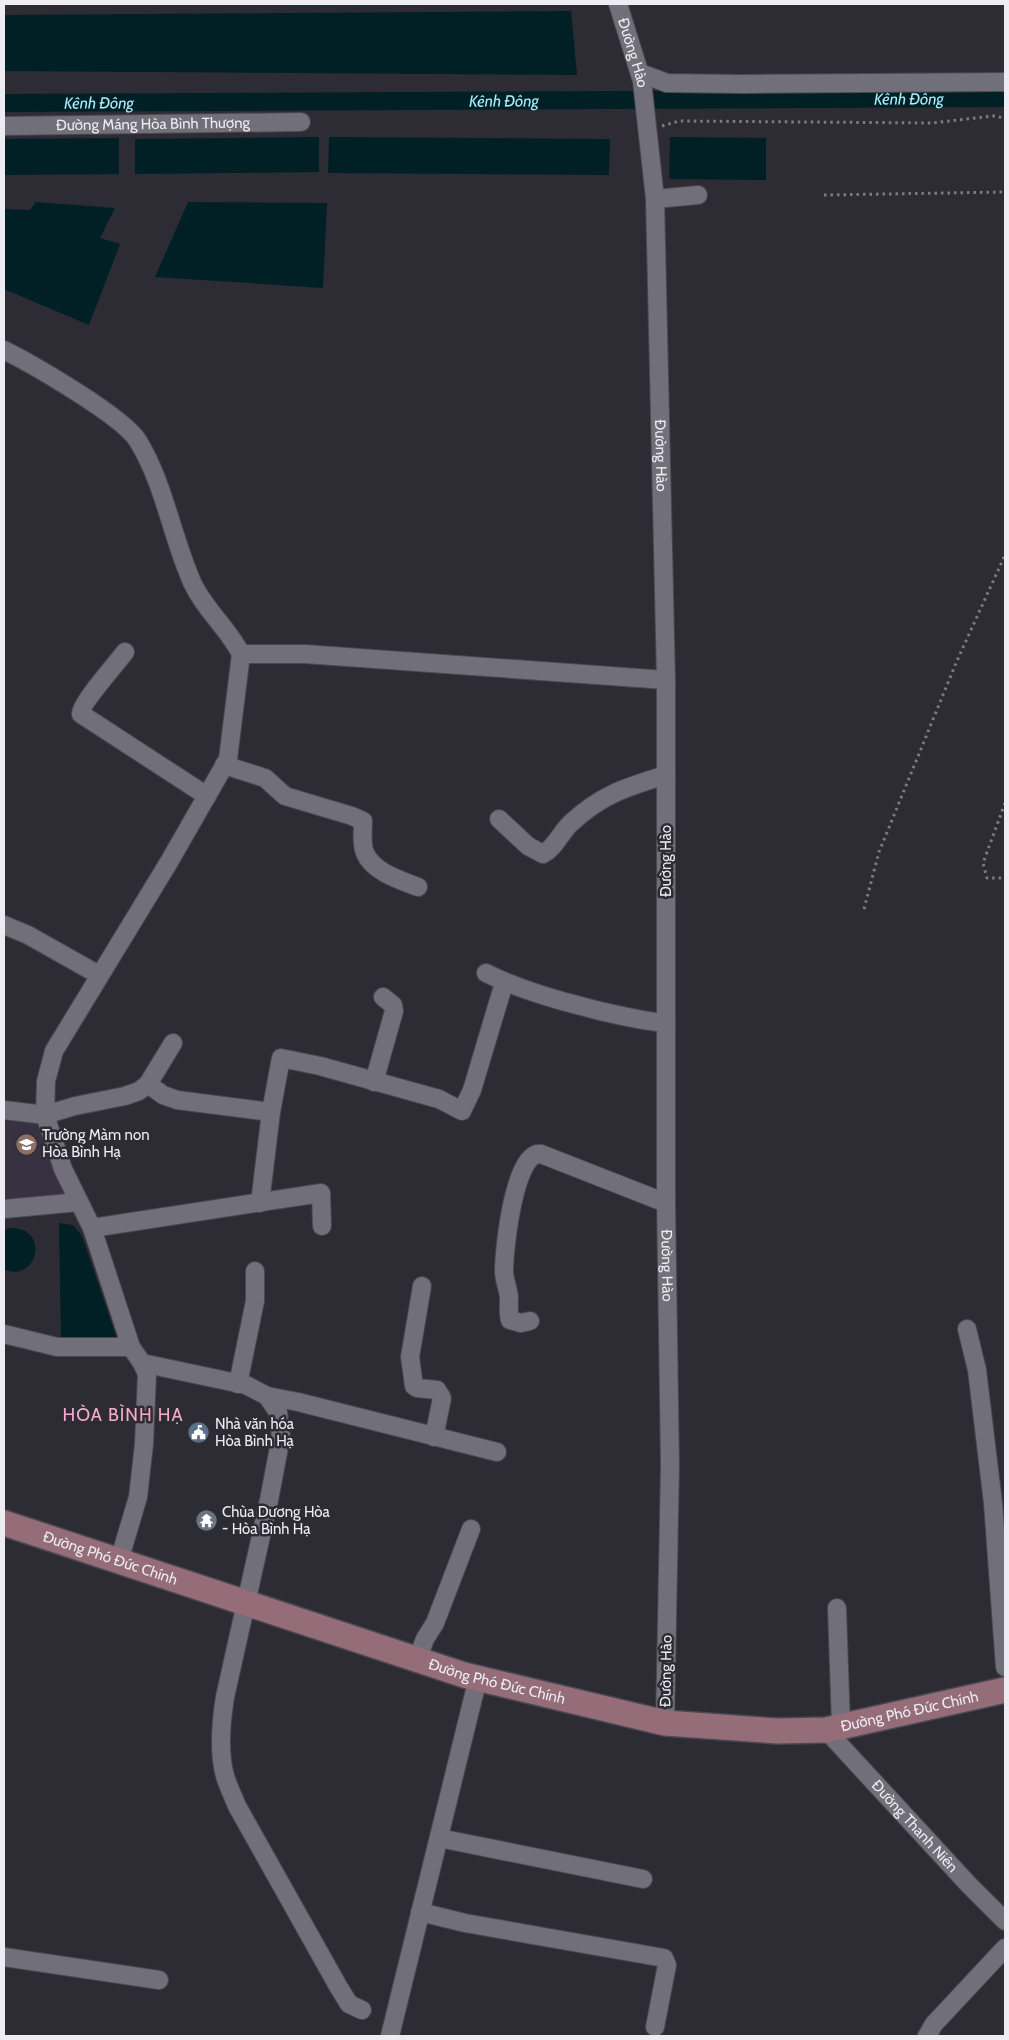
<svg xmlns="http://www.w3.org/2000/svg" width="1009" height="2040" font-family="Cabin,sans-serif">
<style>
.education{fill:#373142}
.water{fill:#012025}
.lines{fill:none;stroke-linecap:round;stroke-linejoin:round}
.canal{stroke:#012025;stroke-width:18}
.street-casing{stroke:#494850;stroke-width:20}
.secondary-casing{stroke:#494850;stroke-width:28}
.path{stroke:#7c7b83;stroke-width:3;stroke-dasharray:2.5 4;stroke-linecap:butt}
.street{stroke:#706f7a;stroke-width:18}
.secondary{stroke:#946d78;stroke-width:25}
.labels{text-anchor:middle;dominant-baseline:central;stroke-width:5;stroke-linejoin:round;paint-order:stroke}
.street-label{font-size:15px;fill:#edecf2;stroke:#2d2c35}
.poi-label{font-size:15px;fill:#edecf2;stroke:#2d2c35;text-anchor:start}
.water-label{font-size:16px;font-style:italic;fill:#a8f0fe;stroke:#2d2c35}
.quarter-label{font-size:18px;letter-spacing:1px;fill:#f8aaca;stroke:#2d2c35}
</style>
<rect width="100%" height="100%" fill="#2d2c35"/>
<path class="education" d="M4,1114l35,6 36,76 -71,10z"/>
<path class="water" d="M571,11l6,64 -573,-4v-56z
M319,137v35l-184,2v-35z
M329,137l281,2 -1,36 -281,-2z
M670,137l96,1v42l-97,-1z
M119,138v36l-115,1v-36z
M36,202l79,6 -15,30 20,6 -31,81 -85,-36v-80l26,1z
M188,202l139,1 -4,85 -168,-11z
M59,1223l14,2 9,11 36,106 -57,-1z
M11,1228c41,0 25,57 -7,41v-39z"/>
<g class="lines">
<path class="canal" id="s1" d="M4,103l1001,-5"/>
<defs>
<g id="street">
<path id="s2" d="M618,4l24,77 13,118 11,481v523l4,262 -5,258"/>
<path d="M640,73l27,10 77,1 261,-2"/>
<path id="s3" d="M4,126l297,-4"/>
<path d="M655,199l43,-4"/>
<path d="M4,350c28,14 120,67 134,91 26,42 34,96 54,141 12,27 36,46 49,72l-13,105 -59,103 -115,189 -8,30 -1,34 18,54 29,59 39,119 11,16 104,22 21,11 11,16 3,25 -12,63 -44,197c-4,25 -7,54 0,79 3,10 8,20 12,30l101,180 11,18 13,6"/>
<path d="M125,652c-8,11 -45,52 -44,62l126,82"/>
<path d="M241,654h64l361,26"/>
<path d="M224,765l41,13 20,18 67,20 11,5c0,10 -2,23 2,32 8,19 35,27 53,34"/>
<path d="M499,819l29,27 15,8c12,-6 18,-22 28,-31 31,-29 56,-36 95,-48"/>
<path d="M4,925l24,10 71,40"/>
<path d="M486,973c36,18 75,28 114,38 22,5 43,10 65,12"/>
<path d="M374,1082l20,-71 -1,-6 -10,-8"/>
<path d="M148,1084l15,11 14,5 94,12"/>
<path d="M4,1110l41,5 30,-9 50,-10 14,-5 9,-7 25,-41"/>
<path d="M260,1203l11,-91 10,-54 39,8 119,33 23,12 10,-21 32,-107"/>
<path d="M4,1209l75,-7"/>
<path d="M92,1228l229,-35 1,33"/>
<path d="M422,1286l-12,71 4,29 3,2 20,2 5,8 -8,39"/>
<path d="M530,1321l-9,2 -11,-3c-2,-7 -1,-15 -1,-23 -1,-9 -5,-17 -5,-26 0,-20 10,-121 37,-117l125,49"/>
<path d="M967,1329l10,41 16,133 12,164"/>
<path d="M4,1334l53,13h74"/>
<path d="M238,1384l17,-83v-30"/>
<path d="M267,1396l31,6 199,50"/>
<path d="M119,1561l19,-64 6,-53 3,-70 -5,-11"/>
<path d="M837,1608l4,118"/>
<path d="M417,1660l8,-21 10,-16 36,-94"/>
<path id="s4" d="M826,1730l143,155 36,36"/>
<path d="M439,1838l204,41"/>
<path d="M420,1912l45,11 199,35 3,7 -12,62"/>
<path d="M4,1957l155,23"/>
<path d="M390,2036l88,-358"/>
<path d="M927,2036l7,-12 71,-76"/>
</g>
<g id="secondary">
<path id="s5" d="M4,1523l460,152 201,48 112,8 49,-1 179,-40"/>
</g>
</defs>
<use href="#street" class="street-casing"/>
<use href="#secondary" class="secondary-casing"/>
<path class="path" d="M662,126l17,-5 254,2 60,-7 12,2
M824,195l181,-3
M1005,803l-22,60 4,15h18
M864,909l15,-57 77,-189 49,-108"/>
<use href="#street" class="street"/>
<use href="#secondary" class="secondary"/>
</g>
<defs>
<symbol id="school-disc" viewBox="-11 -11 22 22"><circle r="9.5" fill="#8d6e63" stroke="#2d2c35"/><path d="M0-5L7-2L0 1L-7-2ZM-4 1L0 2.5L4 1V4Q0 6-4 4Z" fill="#fff"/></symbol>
<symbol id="civic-disc" viewBox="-11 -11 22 22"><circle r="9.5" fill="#5c6f8a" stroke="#2d2c35"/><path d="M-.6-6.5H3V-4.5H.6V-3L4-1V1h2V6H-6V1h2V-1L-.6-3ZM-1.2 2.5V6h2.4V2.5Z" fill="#fff"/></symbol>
<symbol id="temple-disc" viewBox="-11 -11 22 22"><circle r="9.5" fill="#6b7280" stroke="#2d2c35"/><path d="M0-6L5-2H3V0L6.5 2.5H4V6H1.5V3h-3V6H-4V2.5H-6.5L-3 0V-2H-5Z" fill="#fff"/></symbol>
</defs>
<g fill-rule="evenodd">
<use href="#school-disc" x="14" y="1132" width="25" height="25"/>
<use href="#civic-disc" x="186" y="1420" width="25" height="25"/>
<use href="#temple-disc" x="194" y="1508" width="25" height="25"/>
</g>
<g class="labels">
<g class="street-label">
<text stroke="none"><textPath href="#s2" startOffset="51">Đường Hào</textPath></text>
<text stroke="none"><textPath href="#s3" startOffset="149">Đường Máng Hòa Bình Thượng</textPath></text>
<text stroke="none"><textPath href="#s2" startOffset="456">Đường Hào</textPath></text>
<text transform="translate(666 861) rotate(-90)">Đường Hào</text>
<text stroke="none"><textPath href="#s2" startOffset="1266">Đường Hào</textPath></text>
<text stroke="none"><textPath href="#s5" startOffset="112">Đường Phó Đức Chính</textPath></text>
<text transform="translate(666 1671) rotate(-89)">Đường Hào</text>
<text stroke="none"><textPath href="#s5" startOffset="518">Đường Phó Đức Chính</textPath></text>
<text stroke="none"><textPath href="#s5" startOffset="938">Đường Phó Đức Chính</textPath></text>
<text stroke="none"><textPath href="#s4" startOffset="131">Đường Thanh Niên</textPath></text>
</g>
<g class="poi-label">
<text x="42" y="1135">Trường Màm non<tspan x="42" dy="17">Hòa Bình Hạ</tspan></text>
<text x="215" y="1424">Nhà văn hóa<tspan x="215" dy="17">Hòa Bình Hạ</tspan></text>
<text x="222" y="1512">Chùa Dương Hòa<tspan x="222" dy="17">- Hòa Bình Hạ</tspan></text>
</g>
<g class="water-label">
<text stroke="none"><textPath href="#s1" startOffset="905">Kênh Đông</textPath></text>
<text stroke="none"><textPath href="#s1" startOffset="500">Kênh Đông</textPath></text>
<text stroke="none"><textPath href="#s1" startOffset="95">Kênh Đông</textPath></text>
</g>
<g class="quarter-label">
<text x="123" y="1415">HÒA BÌNH HẠ</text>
</g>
</g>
<rect width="1009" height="2040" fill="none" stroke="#edecf2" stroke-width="10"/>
</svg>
